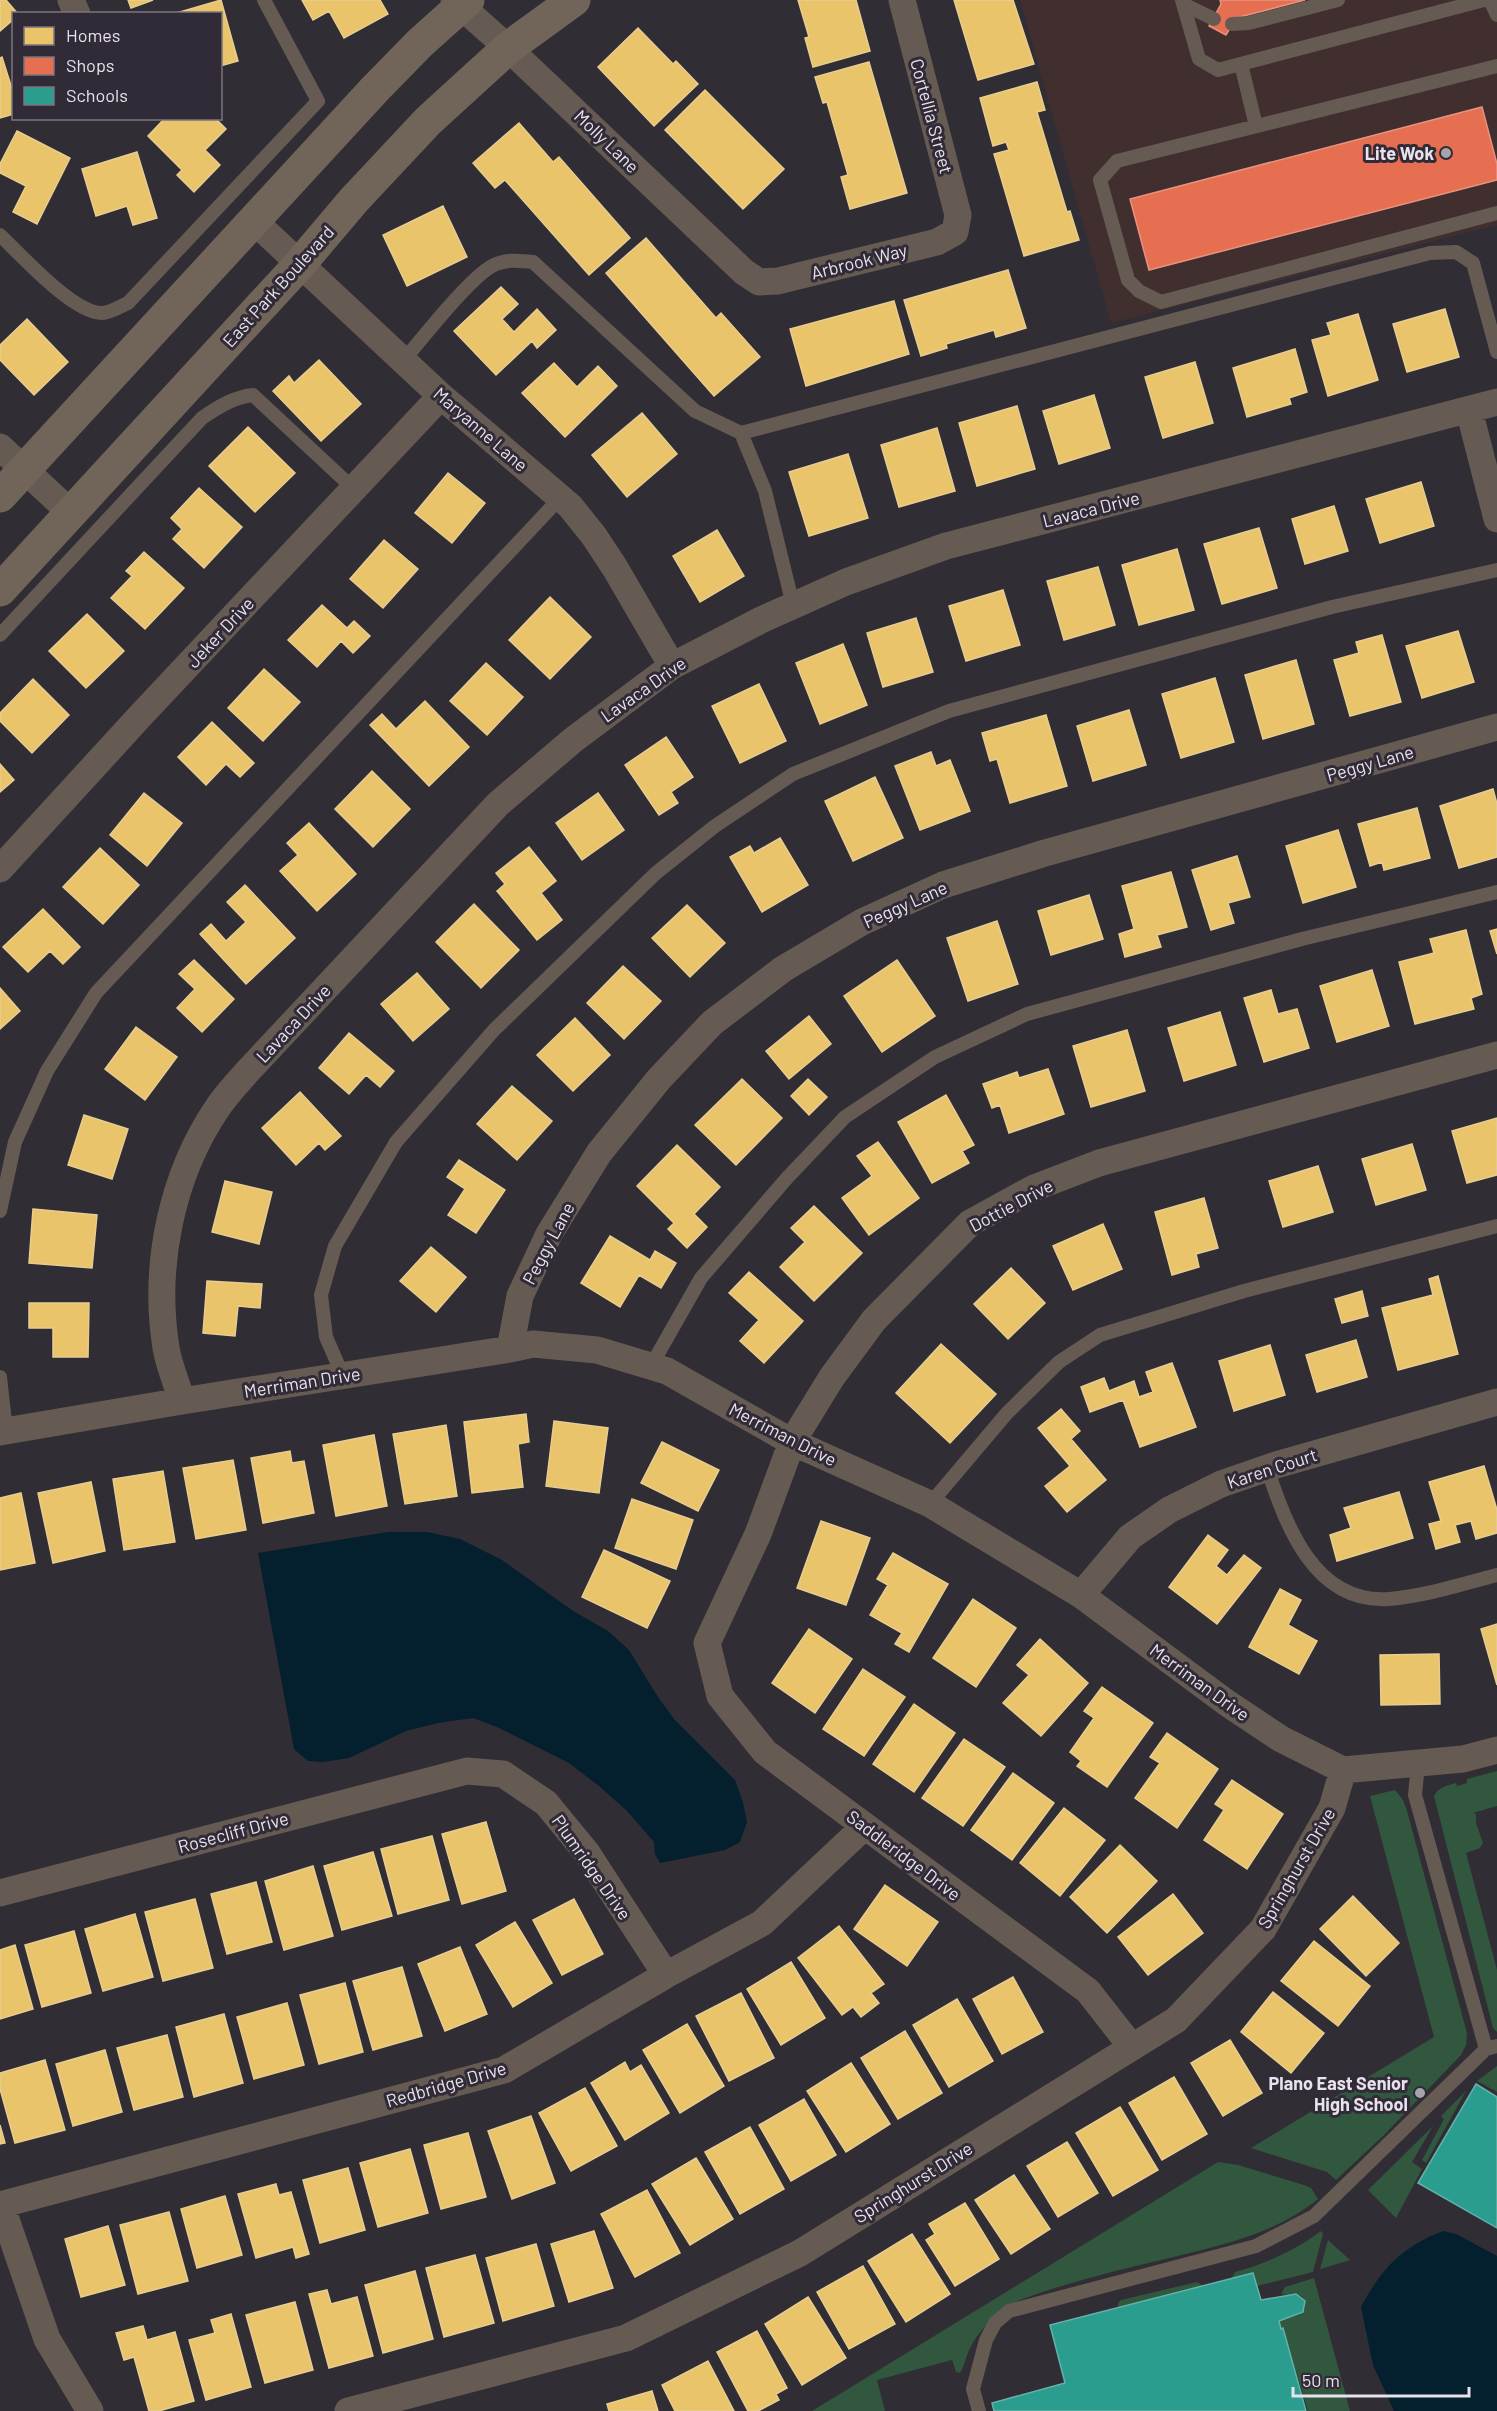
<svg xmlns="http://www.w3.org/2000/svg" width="1497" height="2411" font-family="Barlow,sans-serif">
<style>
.commercial{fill:#412f2f}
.green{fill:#31573e}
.water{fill:#041f2d}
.homes{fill:#e9c46a;stroke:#e8cd91;stroke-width:1.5}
.shops{fill:#e76f51;stroke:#e7927f;stroke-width:1.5}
.schools{fill:#2a9d8f;stroke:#63b2ab;stroke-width:1.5}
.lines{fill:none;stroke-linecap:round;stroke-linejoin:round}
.service{stroke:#655b53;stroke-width:14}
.minor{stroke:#655b53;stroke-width:27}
.secondary{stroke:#716459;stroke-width:33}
.poi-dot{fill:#a7a3ab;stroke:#312a37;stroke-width:2}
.labels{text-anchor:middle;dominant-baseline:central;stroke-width:6;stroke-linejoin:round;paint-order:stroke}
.street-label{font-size:18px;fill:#e7e2eb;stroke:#312a37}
.poi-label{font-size:18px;font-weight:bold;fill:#e7e2eb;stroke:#312a37;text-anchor:end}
</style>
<rect width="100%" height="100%" fill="#312d34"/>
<path class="commercial" d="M1020,0h477v225l-386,98z"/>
<path class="green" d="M1497,1771v35l-24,7 3,1v9l7,20 -3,5 -14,5 31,117v62l-4,-4 -59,-232c5,-9 12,-10 22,-13l1,3 10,-3v-4z
M1395,1790l8,10 4,11 60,222 -1,12 -5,10 -77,80 -48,45 -9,-8 -76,-24 183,-111 -64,-241z
M1497,2066v26l-20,-11z
M1466,2091l-40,72 -4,-3 22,-41 -3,-3z
M1433,2126l-21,36 10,7 -26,49 -28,-28z
M1218,2162l20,3 66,20 7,3 7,11c-46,37 -101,47 -157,61 -47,11 -96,23 -141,40 -21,11 -41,29 -51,50 -3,8 -5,16 -9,23l-4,-1 -4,-12 -75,20 8,31h-73z
M1321,2231l2,3 -10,38 -56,14 -4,-13 -22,6 4,-7c32,-9 59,-21 86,-41z
M1328,2240l22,20 -30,9z
M1314,2278l36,133h-42l-25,-82h-2l-2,-8 21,-7 5,-6v-7l-4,-5 -20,-2 4,-7z
M1197,2282l7,4 -86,21v-4l3,-3z"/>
<path class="water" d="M388,1532h39l33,7 42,21 71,51 35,20 21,19 29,47 16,22 61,61 8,23 4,19 -7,20 -15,8 -65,13 -5,-9 -1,-12 -27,-31 -28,-25 -30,-23 -72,-36 -24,-9 -35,5 -32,8 -57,27 -26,4 -15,-1 -14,-12 -36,-196z
M1443,2231l13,3 41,22v155h-103l-21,-46 -12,-58c21,-39 41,-60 82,-76z"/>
<path class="homes" d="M0,0h6l12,14h-4v5l-14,12z
M128,0h25l-22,8z
M221,0l17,61 -18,5v-52h-47z
M302,0h78l8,14 -44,24 -15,-27 -16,9z
M798,0h58l14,51 -57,16 -8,-29 4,-1z
M954,0h59l21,64 -56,16z
M638,28l35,36 3,-3 22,23 -44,42 -56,-59z
M2,57l12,38v19l-14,4v-60z
M869,62l38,131 -57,16 -9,-32 7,-2 -21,-73 -4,1 -8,-26z
M1037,82l8,28 -8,2 30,100 3,-1 9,29 -55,16 -30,-102 15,-4 -3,-8 -13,4 -13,-48z
M705,90l79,79 -41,40 -78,-79z
M165,118h50l11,11 -21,21 15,15 -26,27 -17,-17 5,-5 -34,-34z
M519,123l34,39 6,-5 71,81 -41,37 -84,-95 -10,8 -22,-25z
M17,131l53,27 -33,66 -24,-12 13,-26 -26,-13v-9z
M137,152l20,66 -24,7 -6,-19 -31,10 -14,-47z
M443,206l24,51 -60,29 -24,-51z
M646,238l70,80 5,-5 39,44 -46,39 -108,-123z
M1008,270l18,58 -30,9 -2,-7 -48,14 1,4 -26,8 -17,-56z
M501,287l17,17 -16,15 12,13 23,-23 19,21 -19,18 -5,-7 -36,34 -42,-44z
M894,301l15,53 -103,32 -16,-57z
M1445,309l14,48 -52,15 -14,-48z
M1358,314l20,66 -50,16 -16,-56 19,-5 -4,-12z
M27,319l41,43 -34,33 -34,-35v-15z
M1295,349l12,43 -18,6 2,6 -44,13 -14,-49z
M319,360l42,44 -40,37 -48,-50 16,-15 5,7z
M1195,362l18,61 -50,15 -18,-61z
M554,363l23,24 21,-21 19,20 -52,51 -43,-44z
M1094,395l16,53 -51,16 -16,-53z
M1017,406l18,63 -58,17 -18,-63z
M642,413l35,41 -50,43 -35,-42z
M248,427l47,46 -40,39 -46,-46z
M937,428l18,63 -56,16 -18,-62z
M848,454l20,64 -59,18 -20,-64z
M448,473l37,30 -33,40 -37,-30z
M1421,482l13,44 -54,17 -14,-44z
M199,488l43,39 -38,41 -31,-29 9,-10 -11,-11z
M1334,506l14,45 -43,13 -13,-45z
M1259,528l18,60 -55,16 -18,-60z
M717,530l27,46 -44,26 -27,-46z
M384,540l34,29 -35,39 -33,-29z
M1177,549l17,61 -55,15 -17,-60z
M144,552l40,36 -39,41 -34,-31 21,-22 -6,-5z
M1098,567l17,58 -51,15 -17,-59z
M1003,590l17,55 -54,16 -17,-55z
M550,597l41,40 -41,42 -41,-39z
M322,605l25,23 7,-7 16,15 -17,17 -12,-12 -24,26 -29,-27z
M87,614l37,37 -38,37 -37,-37z
M916,618l17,54 -50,15 -16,-54z
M1458,631l16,51 -52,16 -16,-52z
M1382,635l19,67 -51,14 -16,-56 25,-7 -3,-11z
M843,644l24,61 -47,19 -24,-61z
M1296,660l18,64 -51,15 -18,-64z
M486,663l37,34 -36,38 -37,-34z
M264,669l36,33 -37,39 -35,-33z
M1215,678l19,64 -53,16 -19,-64z
M33,679l36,36 -37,38 -32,-32v-8z
M759,684l27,57 -46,22 -28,-57z
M425,701l44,46 -40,39 -59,-61 12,-11 14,15z
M1129,710l17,55 -53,16 -16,-55z
M1046,715l21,71 -57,17 -13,-44 -7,2 -8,-28z
M212,722l42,41 -14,14 -14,-13 -20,21 -28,-28z
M666,737l27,40 -22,15 7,11 -19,12 -34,-50z
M931,752l5,14 14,-6 20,51 -50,19 -25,-64z
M0,764l14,16 -14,12z
M372,771l38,38 -37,38 -38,-38z
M875,777l28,61 -50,23 -28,-60z
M1493,789l4,15v53l-38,11 -19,-62z
M144,793l38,30 -35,43 -37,-31z
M598,793l26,37 -42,30 -26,-37z
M1417,808l13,50 -46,12 -2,-8 -12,4 -12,-42z
M309,823l47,51 -39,37 -37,-40 18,-16 -11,-12z
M1338,830l18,57 -53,16 -17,-57z
M780,838l28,47 -46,27 -32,-55 20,-11 4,7z
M529,847l27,34 -15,12 21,27 -25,20 -40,-49 8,-7 -9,-11z
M100,848l39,37 -36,39 -40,-37z
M1237,856l13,41 -22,6 6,20 -23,7 -19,-60z
M1171,872l16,55 -30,8 4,12 -36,10 -6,-23 15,-5 -12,-43z
M245,885l50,53 -49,46 -46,-50 11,-10 15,17 20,-19 -19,-20z
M1089,895l14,44 -52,16 -13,-44z
M474,904l45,46 -38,38 -45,-46z
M687,905l38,38 -35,34 -38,-39z
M43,909l37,38 -17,17 -13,-13 -22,21 -25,-25z
M997,921l21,63 -50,17 -21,-63z
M1497,929v25l-7,-23z
M1466,930l16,64 -11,4 3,11 -59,15 -16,-62 35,-9 -4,-14z
M194,960l40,39 -32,33 -25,-24 18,-19 -16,-15z
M897,960l38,56 -53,36 -38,-56z
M623,966l38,35 -37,38 -37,-36z
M1372,970l17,56 -52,16 -17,-56z
M417,973l32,36 -36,32 -32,-37z
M0,988l20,23 -20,18z
M1271,990l7,24 19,-5 12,39 -45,14 -20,-64z
M1220,1012l16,53 -52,16 -16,-53z
M809,1016l22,28 -42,35 -23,-28z
M575,1018l35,37 -37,36 -36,-36z
M136,1027l41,30 -32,43 -40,-31z
M1127,1030l18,61 -54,16 -18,-61z
M349,1033l45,38 -14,16 -14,-12 -17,19 -30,-26z
M1048,1069l16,45 -55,19 -9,-28 -8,3 -9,-24 34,-12 2,6z
M742,1079l40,39 -46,47 -41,-40z
M808,1079l19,18 -18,18 -18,-19z
M512,1086l40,35 -35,39 -40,-36z
M300,1092l41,44 -16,14 -6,-7 -23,22 -34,-37z
M946,1095l28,50 -12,6 7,12 -37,20 -34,-61z
M84,1115l44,14 -16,50 -44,-14z
M1497,1118v57l-30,8 -15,-52z
M878,1142l41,56 -50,37 -27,-37 30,-22 -15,-20z
M1412,1144l14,46 -50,15 -14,-46z
M677,1145l43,42 -26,27 13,13 -20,21 -19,-19 6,-6 -37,-37z
M459,1160l46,30 -29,43 -28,-18 17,-26 -18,-12z
M1318,1166l15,46 -50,15 -14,-46z
M225,1181l47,11 -13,52 -47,-12z
M1204,1198l14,50 -22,6 3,13 -27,8 -17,-63z
M814,1206l48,47 -48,48 -34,-34 25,-25 -14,-14z
M33,1209l64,6 -5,53 -63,-5z
M1103,1224l19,45 -49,21 -20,-44z
M610,1236l40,24 5,-9 21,12 -15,25 -22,-13 -19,32 -39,-24z
M431,1247l35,30 -30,35 -36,-31z
M1011,1268l34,35 -37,36 -34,-35z
M749,1272l54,49 -39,42 -24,-22 19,-21 -30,-27z
M1438,1276l20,78 -60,16 -16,-62 51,-13 -4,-16z
M207,1281l55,3 -2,24 -22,-2 -3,30 -32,-3z
M1362,1291l6,25 -26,7 -7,-24z
M29,1303h60l-1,54h-35v-29h-24z
M1356,1340l11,37 -50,15 -11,-37z
M941,1344l55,50 -46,49 -54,-50z
M1270,1345l15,50 -51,16 -15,-50z
M1172,1363l24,64 -56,20 -17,-47 -33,12 -9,-25 23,-9 5,13 25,-10 5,16 14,-5 -7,-20z
M1061,1409l19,22 -9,8 35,41 -39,32 -22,-26 25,-20 -32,-38z
M526,1414l3,28 -11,2 5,43 -51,6 -8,-71z
M554,1421l54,7 -9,65 -53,-7z
M446,1425l11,71 -52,8 -12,-70z
M374,1435l13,71 -51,10 -13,-71z
M662,1442l57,28 -21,41 -57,-28z
M290,1451l2,12 12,-2 10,52 -51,10 -12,-65z
M233,1460l13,70 -50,9 -13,-71z
M1484,1466l13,44v23l-21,6 -5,-18 -16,4 5,17 -24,7 -7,-25 12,-3 -12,-39z
M163,1471l12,71 -51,8 -11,-71z
M91,1482l14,69 -52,12 -15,-70z
M1399,1492l14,46 -76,23 -7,-26 21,-7 -7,-20z
M21,1493l14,70 -35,7v-72z
M632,1499l61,21 -17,49 -61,-21z
M821,1521l49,17 -24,67 -49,-17z
M1208,1535l20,15 -12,16 11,9 17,-20 17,13 -44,56 -48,-37z
M604,1550l66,31 -23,47 -65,-31z
M893,1553l55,31 -39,68 -14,-8 7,-11 -32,-18 18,-30 -11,-6z
M1280,1589l21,11 -13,25 29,16 -18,33 -50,-27z
M973,1599l43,29 -40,59 -43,-29z
M1497,1624v61l-16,-56z
M809,1629l43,30 -37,54 -43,-30z
M1040,1639l48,44 -47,53 -38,-33 26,-28 -12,-10z
M1439,1654l1,50 -59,1 -1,-50z
M863,1669l42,28 -41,59 -41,-27z
M1102,1687l51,36 -46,64 -30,-21 4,-5 -11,-9 24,-34 -10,-7z
M914,1704l41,29 -41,59 -41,-28z
M1167,1733l51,36 -41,59 -42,-30 25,-35 -10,-6z
M964,1739l41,28 -42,59 -41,-28z
M1013,1773l41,30 -42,57 -41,-30z
M1232,1780l51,34 -36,55 -43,-29 20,-30 -9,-6z
M1064,1808l41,32 -45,56 -40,-33z
M486,1822l20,69 -44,13 -20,-70z
M432,1836l17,64 -51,14 -17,-65z
M1120,1845l37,36 -50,52 -37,-36z
M373,1852l19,64 -50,14 -18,-64z
M313,1866l20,70 -49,14 -19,-69z
M256,1882l16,60 -45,12 -16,-60z
M885,1885l53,37 -31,44 -53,-37z
M1173,1894l30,39 -55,42 -30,-38z
M1353,1896l46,47 -33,33 -46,-47z
M195,1899l18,69 -50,13 -18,-69z
M574,1899l29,55 -41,21 -29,-55z
M135,1914l18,63 -50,14 -18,-62z
M515,1922l37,61 -39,24 -37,-62z
M839,1926l45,58 -13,9 8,10 -18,14 -8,-10 -11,8 -44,-57z
M74,1931l17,62 -49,14 -17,-62z
M1314,1941l56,45 -32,40 -57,-45z
M15,1945l18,64 -33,10v-69z
M460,1947l27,67 -42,17 -27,-67z
M791,1962l34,56 -44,27 -34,-56z
M402,1967l20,69 -49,14 -20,-69z
M1013,1977l30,55 -41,22 -29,-55z
M345,1983l18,69 -44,12 -19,-69z
M1273,1992l51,41 -33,40 -50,-41z
M741,1993l33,65 -45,23 -33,-65z
M957,1999l36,62 -44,26 -36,-62z
M287,2003l17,62 -50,14 -17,-62z
M224,2014l19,69 -49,14 -18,-70z
M687,2024l37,62 -44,27 -37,-63z
M905,2031l37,62 -44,26 -37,-61z
M167,2035l16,62 -49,13 -17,-62z
M1230,2040l32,53 -39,23 -32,-53z
M105,2050l17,62 -49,14 -17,-62z
M45,2060l20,70 -50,13 -15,-54v-16z
M625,2062l5,10 11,-7 28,48 -44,27 -34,-57z
M851,2063l39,61 -44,28 -39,-61z
M1174,2077l33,57 -45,26 -33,-57z
M585,2088l32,58 -46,25 -32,-58z
M804,2099l32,56 -45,26 -32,-56z
M1120,2107l38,63 -45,26 -37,-63z
M531,2116l24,67 -43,16 -24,-68z
M0,2125l5,18 -5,1z
M750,2127l34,62 -44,25 -35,-62z
M468,2133l18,64 -45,12 -17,-64z
M1067,2142l31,51 -40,24 -31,-51z
M410,2149l18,64 -50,14 -18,-64z
M696,2158l37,61 -43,26 -38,-61z
M348,2168l17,62 -45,13 -17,-63z
M1014,2175l36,54 -39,25 -36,-54z
M276,2184l3,11 12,-3 18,62 -13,4 -3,-11 -37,11 -18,-64z
M647,2190l33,63 -45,24 -34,-63z
M225,2196l17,59 -45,13 -16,-59z
M965,2203l34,56 -44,27 -29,-46 9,-6 -6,-10z
M169,2212l19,69 -50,13 -18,-69z
M108,2226l17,59 -44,12 -16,-58z
M594,2231l19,57 -44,14 -18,-58z
M912,2234l38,60 -44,28 -38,-61z
M536,2244l18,62 -51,15 -17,-63z
M475,2255l19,68 -50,14 -18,-69z
M863,2266l32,58 -46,25 -32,-57z
M415,2271l18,68 -50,14 -18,-68z
M327,2290l4,14 26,-7 16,59 -44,12 -20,-74z
M808,2297l38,61 -44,27 -37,-61z
M295,2302l18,68 -48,13 -19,-68z
M231,2314l20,73 -45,13 -17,-60 26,-7 -4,-13z
M143,2326l4,14 28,-8 19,69 -35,10h-10l-15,-54 -10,3 -8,-27z
M757,2331l30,57 -11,6 3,6 -21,11h-10l-31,-59z
M708,2361l26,50h-59l-13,-26z
M652,2391l6,20h-49l-2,-7z"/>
<path class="shops" d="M1220,0h85l-69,18 -10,17 -17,-9 12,-22z
M1482,107l15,57v16l-348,90 -19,-71z"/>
<path class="schools" d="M1476,2084l21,13v131l-79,-45z
M1253,2273l8,27 35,-6 9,7 -2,11 -24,9 2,8 2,-1 23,83h-312l-2,-8 73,-20 -15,-58z"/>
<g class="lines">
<path class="service" d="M1182,0l17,59 19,11 266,-70
M1490,0l7,15
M1183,4l31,15
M1232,24l17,-1 89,-23
M1241,64l15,62
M1497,66l-380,95 -17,19 28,100 11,11 22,11 336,-89
M0,235c21,20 73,78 102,78 8,0 19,-7 26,-10l190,-202 -54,-101
M403,361c19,-22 70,-88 93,-97 13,-5 23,-3 37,-2l162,149 46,22
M793,605l-28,-114 -24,-58 689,-180 26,-1 17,11 24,89
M0,635l202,-217c16,-11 32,-21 51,-23l101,94
M0,1211l15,-69 32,-71 49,-78 464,-495
M651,1366l50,-88 86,-100 58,-61 90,-60 92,-43 275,-75 195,-47
M343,1376l-17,-39 -5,-42 14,-49 61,-104 98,-112 162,-157 59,-47 78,-52 156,-63 383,-104 165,-37
M0,1377l6,54
M1267,1468c19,57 47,136 122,131 36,-3 73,-15 108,-24
M930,1504l77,-91 52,-51 41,-27 144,-44 253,-65
M1418,1764l-3,31 71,254
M979,2411l-6,-22 13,-49 9,-17 14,-12 247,-65 58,-30 172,-167 11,-3"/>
<path class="minor" d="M71,0l6,14
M454,0l54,48 236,224 15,10 19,-1 159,-39 18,-10 3,-17 -56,-215
M254,221l187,175 129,110 24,30 21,32 57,98
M1469,410l28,109
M0,447l71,66
M0,869l142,-155 299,-318
M510,1349l10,-53 29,-62 50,-81 60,-74 53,-56 71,-54 79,-47 81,-37 102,-32 452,-126
M182,1401c-5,-17 -13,-35 -16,-53 -13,-82 5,-172 52,-241 8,-12 19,-24 29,-35l251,-268 75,-64 99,-74 89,-46 85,-38 100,-36 551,-144
M0,1432l182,-31 328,-52 23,-5 64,6 70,21 125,71 138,62 151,91 146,108 54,36 62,31 120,-11 34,-9
M1081,1595l49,-58 39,-27 52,-26 55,-19 221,-63
M0,1893l467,-122 36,3 43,29 41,50 79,122
M1131,2046l-43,-55 -323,-239 -45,-56 -13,-53 51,-109 34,-92 40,-65 42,-57 96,-97 64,-35 65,-25 398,-108
M0,2205l504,-135 162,-95 96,-52 103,-97
M1,2205l46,134 43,72
M348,2411l278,-73 174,-85 376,-233 87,-91 69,-121 11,-38"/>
<path class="secondary" d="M0,496l375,-407 45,-46 48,-43
M0,590l299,-325 55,-65 74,-79 80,-73 66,-48"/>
</g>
<g class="poi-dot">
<circle cx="1446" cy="153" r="6"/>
<circle cx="1420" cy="2093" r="6"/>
</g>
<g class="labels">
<g class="street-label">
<text transform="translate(932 116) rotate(75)">Cortellia Street</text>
<text transform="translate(607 141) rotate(44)">Molly Lane</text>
<text transform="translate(859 261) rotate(-14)">Arbrook Way</text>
<text transform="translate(278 286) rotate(-48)">East Park Boulevard</text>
<text transform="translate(481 429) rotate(41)">Maryanne Lane</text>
<text transform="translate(1091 509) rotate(-14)">Lavaca Drive</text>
<text transform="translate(220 632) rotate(-47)">Jeker Drive</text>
<text transform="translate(643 689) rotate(-35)">Lavaca Drive</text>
<text transform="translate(1370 763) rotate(-16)">Peggy Lane</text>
<text transform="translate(905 904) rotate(-24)">Peggy Lane</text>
<text transform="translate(293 1023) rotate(-47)">Lavaca Drive</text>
<text transform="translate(1011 1205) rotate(-28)">Dottie Drive</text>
<text transform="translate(548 1243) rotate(-62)">Peggy Lane</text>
<text transform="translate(302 1382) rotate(-9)">Merriman Drive</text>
<text transform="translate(783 1434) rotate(27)">Merriman Drive</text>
<text transform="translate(1272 1468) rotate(-18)">Karen Court</text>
<text transform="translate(1200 1682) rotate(36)">Merriman Drive</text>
<text transform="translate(233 1832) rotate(-15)">Rosecliff Drive</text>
<text transform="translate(904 1855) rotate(37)">Saddleridge Drive</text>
<text transform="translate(592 1867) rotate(55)">Plumridge Drive</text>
<text transform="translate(1296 1868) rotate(-60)">Springhurst Drive</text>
<text transform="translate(446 2084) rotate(-16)">Redbridge Drive</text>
<text transform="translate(913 2182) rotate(-32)">Springhurst Drive</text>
</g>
<g class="poi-label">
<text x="1434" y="153">Lite Wok</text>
<text x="1408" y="2083">Plano East Senior<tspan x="1408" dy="21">High School</tspan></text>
</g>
</g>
<rect x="12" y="12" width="210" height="108" fill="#312a37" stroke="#7a747f" stroke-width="1.5"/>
<rect x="24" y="27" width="30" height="18" fill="#e9c46a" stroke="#7a747f" stroke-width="1.5"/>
<text x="66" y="42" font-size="18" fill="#e7e2eb">Homes</text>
<rect x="24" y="57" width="30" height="18" fill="#e76f51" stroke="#7a747f" stroke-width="1.5"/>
<text x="66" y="72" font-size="18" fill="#e7e2eb">Shops</text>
<rect x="24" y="87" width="30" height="18" fill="#2a9d8f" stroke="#7a747f" stroke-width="1.5"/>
<text x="66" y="102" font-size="18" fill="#e7e2eb">Schools</text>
<path d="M1293 2387v9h176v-9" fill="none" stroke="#e7e2eb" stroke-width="3"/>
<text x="1302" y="2387" font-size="18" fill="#e7e2eb" stroke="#312a37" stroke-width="4.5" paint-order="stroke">50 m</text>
</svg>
